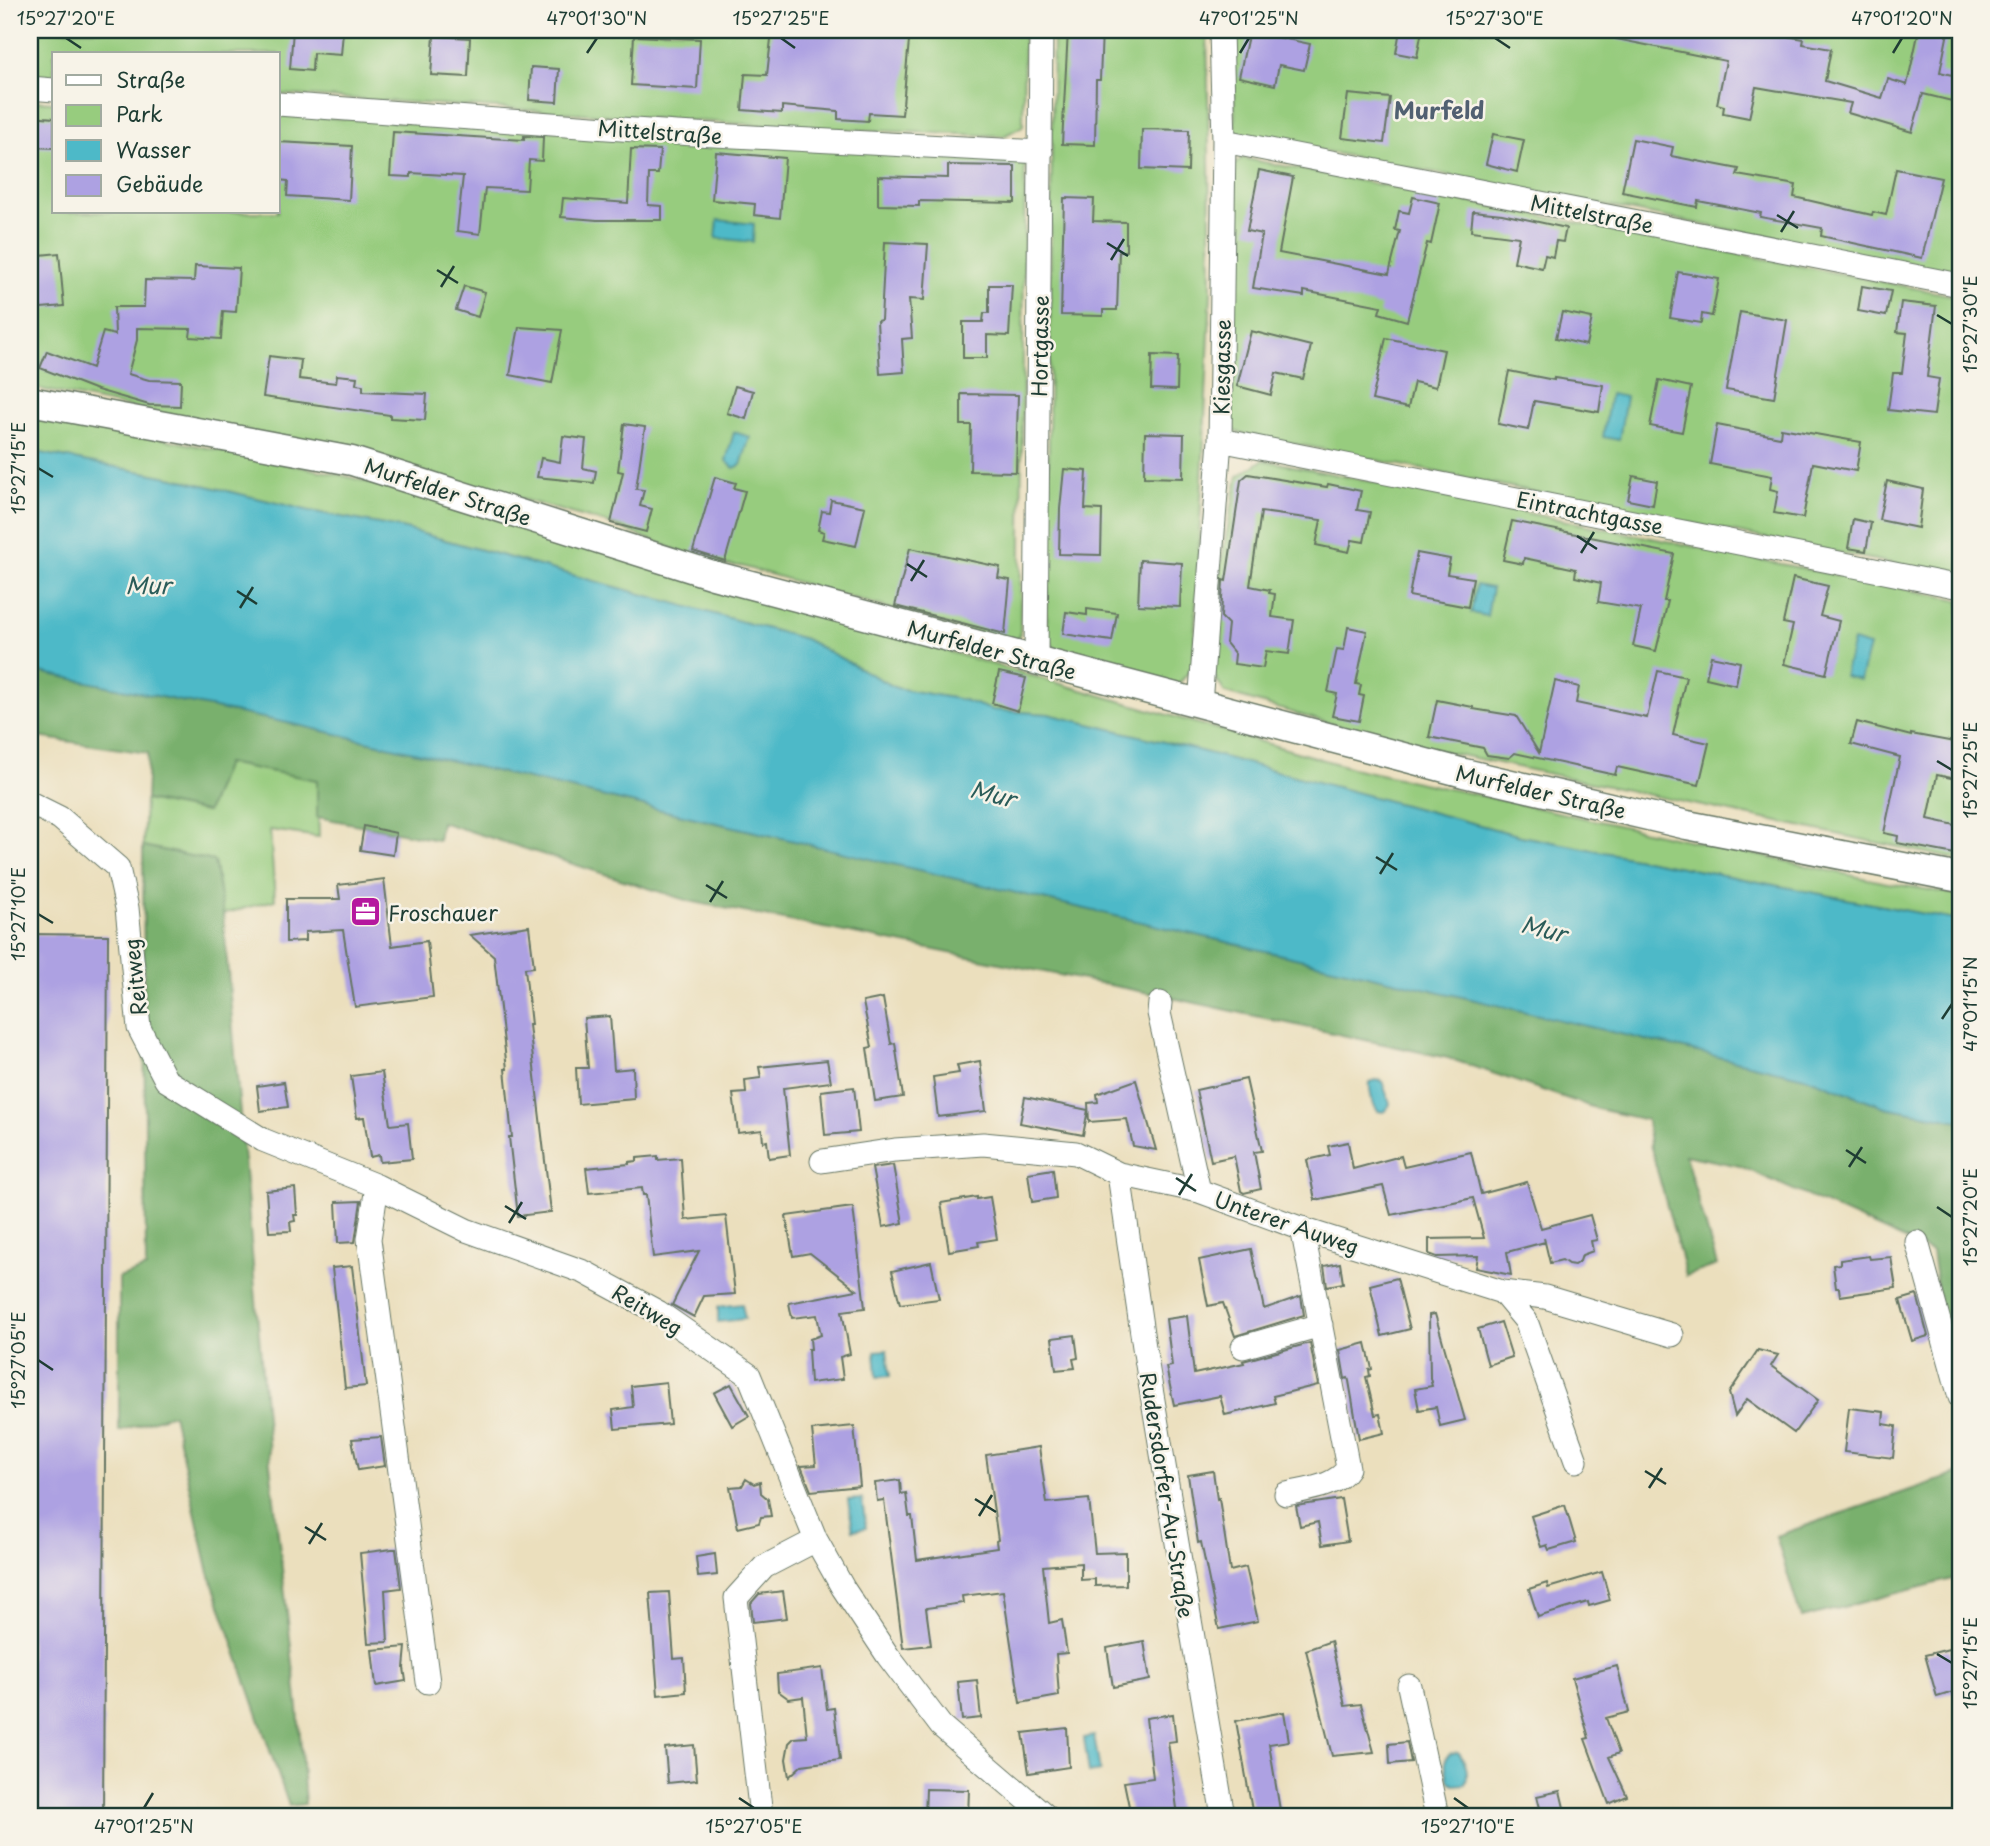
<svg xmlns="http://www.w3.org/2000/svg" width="1990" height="1846" font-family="'Playpen Sans',sans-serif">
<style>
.green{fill:#97cc7e;stroke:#5b8459;stroke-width:2}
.forest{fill:#79b06d;stroke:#4c7650;stroke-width:2}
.water{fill:#4db9c8;stroke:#367b7e;stroke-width:2}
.building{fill:#ada1e2}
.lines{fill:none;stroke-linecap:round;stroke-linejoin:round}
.minor-casing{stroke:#667664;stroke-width:25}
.tertiary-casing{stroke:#667664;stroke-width:31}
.minor{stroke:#fff;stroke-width:23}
.tertiary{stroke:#fff;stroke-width:28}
.ticks{fill:none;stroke:#1f3d34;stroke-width:2.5}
.labels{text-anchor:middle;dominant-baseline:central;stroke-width:5;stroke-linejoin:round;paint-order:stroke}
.street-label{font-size:21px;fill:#1f3d34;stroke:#f7f3e8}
.poi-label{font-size:21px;fill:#1f3d34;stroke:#f7f3e8;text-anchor:start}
.neighbourhood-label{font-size:23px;font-weight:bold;fill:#516071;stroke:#f7f3e8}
.water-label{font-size:23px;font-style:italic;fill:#2a5c59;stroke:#f7f3e8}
.neatline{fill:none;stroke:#1f3d34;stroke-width:2.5}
.ticks-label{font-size:18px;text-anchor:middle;fill:#1f3d34}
</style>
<rect width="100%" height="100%" fill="#f7f3e8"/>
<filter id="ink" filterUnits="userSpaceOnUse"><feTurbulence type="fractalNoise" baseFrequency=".0143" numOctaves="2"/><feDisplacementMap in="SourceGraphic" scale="14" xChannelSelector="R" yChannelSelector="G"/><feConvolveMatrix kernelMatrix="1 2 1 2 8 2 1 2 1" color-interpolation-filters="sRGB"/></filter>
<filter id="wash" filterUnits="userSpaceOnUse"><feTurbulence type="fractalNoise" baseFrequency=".00686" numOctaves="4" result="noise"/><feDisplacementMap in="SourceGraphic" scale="28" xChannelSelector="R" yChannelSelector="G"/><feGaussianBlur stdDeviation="1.57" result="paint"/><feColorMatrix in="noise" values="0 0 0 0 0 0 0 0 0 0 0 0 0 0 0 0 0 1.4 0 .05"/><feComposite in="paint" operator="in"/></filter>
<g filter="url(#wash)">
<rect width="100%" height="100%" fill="#ebdfbd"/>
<path class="green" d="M30,30h994l-1,96 -19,10 -212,-9 -514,-33v-40h-224v24l-24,-1z
M1053,30h154l4,262 -18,375 -16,19 -121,-33 -9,-21z
M1233,30h727v244l-725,-140z
M30,101l24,1v110h224v-97l747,42 -5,476 -6,11 -273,-78 -16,-1 -33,-9 -82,-32 -250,-70 -330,-67z
M1242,158l718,139v280l-724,-145 -10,-13 6,-253z
M30,412l311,63 116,31 198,61 697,201 530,114 78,13v26l-439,-85 -332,-88 -141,-34 -56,-4 -29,-10 -67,-12 -91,-49 -400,-110 -95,-18 -136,-33 -144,-27z
M1263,460l697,140v260l-576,-121 -159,-46 -11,-18 3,-93 21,-106z
M226,763l91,17 2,57 -49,-7 5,70 -52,14 -9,-53 -71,-15 2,-46 62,12z"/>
<path class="forest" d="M30,670l272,56 1507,352 76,29 75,14v324l-28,-193 -192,-86 -55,-11 32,110 -31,11 -36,-132 -3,-24 -49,-11 -150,-51 -294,-64 -465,-93 -248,-79 -3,18 -121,-23v-37l-91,-17 -19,49 -61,-12 2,-47 -118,-17z
M143,846l71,15 9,53 47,550 28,244 7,96 -16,2 -80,-233 -36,-159 -54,17v-153l27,-10z
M1960,1473v104l-159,41 -25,-82z"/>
<path class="water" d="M718,220l36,4 -1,18 -37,-4z
M1610,394l16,3 -7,43 -16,-3z
M734,432l16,5 -9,28 -7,3 -8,-7z
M30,451l144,27 136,33 95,18 400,110 91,49 67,12 29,10 56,4 141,34 332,88 439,85v200l-75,-14 -76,-29 -1507,-352 -272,-56z
M1476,585l16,3 -5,28 -16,-3z
M1853,641l16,5 -9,34 -16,-4z
M1376,1080l6,1 8,23 -6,8 -6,-1c-6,-7 -9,-20 -8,-29z
M742,1304l3,15 -27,3v-15z
M887,1350l3,26 -13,1 -2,-26z
M862,1499l4,29 -13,2 -5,-30z
M1094,1736l6,35 -11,2 -5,-35z
M1458,1752c7,8 12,21 7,32l-11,1 -6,-5 -3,-19 4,-7z"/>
<g id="blocks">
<path class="building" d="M293,30l50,2 -2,23 -28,-2 -1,18 -22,-2z
M772,30h138l-8,85 -33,-2 -1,8 -30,-2v-8l-56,-5v7l-40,-3 3,-36 22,1z
M1068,30h34l-2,50h-4l-1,65 -33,-1z
M1400,30h22l-5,27 -21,-4z
M1616,30h136l52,9 -1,5 28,5 -6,32 57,17 6,-19 19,6 12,-55h18l11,2 -8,40 20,5v26l-37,-9 -11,38 -64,-19 3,-10 -95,-16 -7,31 -26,-5 1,-7 -7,-2 9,-43 -110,-22z
M1249,31l61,13 -6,26 -25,-5 -4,20 -36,-8z
M434,36l36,2 -2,39 -37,-2z
M634,36l66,3 -3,50 -66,-4z
M531,67l28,2 -2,33 -28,-2z
M1348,94l42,4 -6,45 -42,-5z
M30,116l24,2v30l-24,-1z
M1142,129l47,1 -1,41 -47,-2z
M393,132l131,8v-4l19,1 -1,24 -13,-1 -2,30 -42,-2 -5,46 -23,-3 6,-55 -52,-3v4l-21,-1z
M1493,134l31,6 -7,32 -31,-8z
M1633,139l40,8 -2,9 68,13 -2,6 59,10 -2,12 78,18 1,-3 13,3 10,-46 45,9 -19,80 -101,-22 1,-8 -62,-11 1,-4 -63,-12 -1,6 -75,-15z
M278,142l74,4 -3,54 -62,-4 1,-15 -10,-1z
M631,149l29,1 -2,24h-9l-1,31 14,1v14h-65l-36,-3 2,-19 65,5z
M716,152l69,6 -5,60 -26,-3 1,-11 -43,-4z
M948,165l67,1v37l-96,-2v5l-41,-1v-29l70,2z
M1259,170l34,7 -14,76 110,21 11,-43 -5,-1 4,-19 10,2 4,-16 27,6 -9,41 -4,-1 -20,78 -28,-8 2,-7 -77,-15v5l-51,-8 9,-54 -15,-3z
M1064,198l30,1 -1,22 33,1v29h-7l-2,59h-14v6l-42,-1z
M1473,211l29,3 64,14 -3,14 -7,-1 -3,16 -8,-2 -3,13 -28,-6 5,-25 -48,-6z
M885,242l43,2 -4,56 -15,-1 3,39 -10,1 2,33 -24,2 -3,-53 4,-1z
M59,253l5,53 -34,3v-53z
M195,266l44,2 -3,44 -13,-1 -2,28 -31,-2 1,-8 -54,-1v12l-9,34 21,6 32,1 -1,25 -31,-1 -55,-16 -54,-21 7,-17 45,17 11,-36 12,3 -1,-28h30l1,-27 49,1z
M1678,272l41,7 -7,37 -10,-2 -1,9 -31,-5z
M989,285h23l-3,51 -22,-1v23h-24v-36h20l1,-9h5z
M464,286l21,6 -7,25 -22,-7z
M1862,286l29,5 -5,25 -28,-5z
M1901,302l35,4 -9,71 12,2 -5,36 -46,-5 5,-37h9l5,-40 -10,-1z
M1562,312l30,6 -6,27 -30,-7z
M1740,312l47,8 -13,78 -48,-8z
M519,327l43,3 -10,53 -42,-8z
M1251,331l60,15 -8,33 -27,-6 -5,22 -34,-9z
M1386,338l58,12 -8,37 -22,-5 -6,26 -36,-8z
M1152,355l26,1 -1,34 -26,-1z
M269,356l32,4 -2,19 37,4 1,-8 20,2 -1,7 7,1v6l64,3 -2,26 -35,-2v-3l-127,-18z
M1509,371l45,9v-2l49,7 -4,27 -65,-11 -6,29 -30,-6z
M1659,380l32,7 -9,45 -32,-6z
M735,386l18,5 -7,28 -19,-6z
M961,394l57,1 -2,77 -46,-1 1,-46h-10z
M624,424l21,3 -9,62 8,1 -4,16 12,3 -6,23 -35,-9 12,-51 -5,-1z
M1717,425l63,12 1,-9 80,14 -5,29 -43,-8 -10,55 -29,-5 4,-22 -8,-2 2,-13 -62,-12z
M1145,433l39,1 -1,44 -39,-1z
M563,436l23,3 -3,29 13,3 -2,12 -57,-6 4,-19 19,4z
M1064,469l23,2 -2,38 17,1 -1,45 -42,-1 1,-45z
M1248,474l79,13 1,-3 33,7 -4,19 13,2 -6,30 -12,-2 -3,12 -33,-7 5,-25 -60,-8 -11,74 20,4 -1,3 6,1 -3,23 22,3 -5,34 -23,-3 -3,17 -29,-4 1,-10 -9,-11 2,-19 -7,-7 2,-37 3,1 15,-101z
M1633,476l24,5 -4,24 -25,-5z
M715,477l21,6 -2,5 11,3 -20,70 -32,-10z
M1887,481l36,8 -5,39 -39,-8z
M831,500l34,7 -9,39 -34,-7 2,-7 -6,-2 4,-19 7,1z
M1853,519l18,4 -5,28 -18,-3z
M1512,521l162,33 -10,47h4l-12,50 -23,-5 8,-37 -43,-7 3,-19 -26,-6 1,-8 -52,-11 -1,6 -20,-4z
M910,548l90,19 -2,11 12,2 -5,54 -110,-28z
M1417,553l33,6 -3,15 26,4 -5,29 -59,-11z
M1140,560l42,3 -2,44 -42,-2z
M1793,578l35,8 -8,30 19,5 -13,53 -42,-10 9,-39 -10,-2z
M1087,609l30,4 -5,28 -49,-7 3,-22 21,3z
M1348,627l19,4 -11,53 5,1 -2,10 5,1 -5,25 -27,-5 5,-22 -9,-2 9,-43 7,1z
M1711,656l29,6 -4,23 -30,-7z
M1658,671l28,6 -13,58 36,8 -10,42 -82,-18 -2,8 -100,-22 -6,5 -22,-3 -4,-7 -54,-11 8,-37 36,7v2l43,7 23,37 16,-72 24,6 -3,16 71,15z
M999,672l27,6 -8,33 -26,-8z
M1857,722l54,14v-2l49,9v16l-4,20 -19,-4 -9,44 32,7v29l-63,-12 1,-7 -14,-3 16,-76 -49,-13z
M364,826l32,7 -3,22 -33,-5z
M384,879l8,67 35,-5 6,56 -78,10 -12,-77 -38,2v9l-19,1v-43h54l-2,-14z
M529,926l5,41 -9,1 6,57h-2l22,187 -33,4 -9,-79h3l-7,-68h2l-13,-113 -24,-21z
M30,934l78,1 -5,881h-73z
M883,998l8,46 4,-1 8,54 -28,4 -8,-53 5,-1 -9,-45z
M610,1016l4,54 19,-2 1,31 -56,5 -2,-36h12l-4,-50z
M827,1060l4,22 -48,6 7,67 -21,3 -2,-17 -4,1 -1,-12 -24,3 -5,-39 13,-1 -1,-13 16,-2 -2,-11z
M980,1061l6,50 -48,6 -5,-40 26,-4 -2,-8z
M382,1072l8,53 18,-2 4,36 -32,3 -1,-7 -9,2 -6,-40 -7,1 -6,-42z
M1246,1079l16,72 -8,1 7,37 -17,4 -3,-2 -7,-35 -23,5 -15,-71z
M1136,1080l20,70 -23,-4 -6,-27 -38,3 -1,-19 10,-1 -1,-8z
M284,1082l4,25 -28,4 -3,-25z
M854,1087l5,45 -34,3 -4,-44z
M1025,1097l63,13 -5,25 -63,-12z
M1348,1142l5,27 48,-13 3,11 67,-15 10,42 46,-12 14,46 49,-13 7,25 -6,1 2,10 -11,4 -2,6 -6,4 -6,-1 -6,-4 -12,3 -6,-25 1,4 -38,10 4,23 -35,-7 2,-12 -41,1 -8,-3v-15l55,-1 -11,-40 -82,17 -8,-29 -68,14 -8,-40 23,-5 -2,-9z
M658,1156v4l23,-2 4,62 41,-4 9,78 -31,2 -10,21 -22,-12 27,-54 -46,6 -7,-62h-3l-1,-7 -53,5 -3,-25 43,-4v-2l8,-1v-3z
M893,1165l10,58 -20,4 -11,-59z
M1053,1169l3,29 -24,4 -4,-29z
M295,1188l2,27h-3l1,6 -5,1 1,9 -22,1 -3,-41z
M977,1197v2l13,-2 7,42 -19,3 1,4 -30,5 -8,-48z
M361,1201l-6,41 -17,1 -2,-41z
M853,1207l12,101 -23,3 8,43 -10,3 3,22 -33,4 -2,-34h3l-1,-10 11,-4 -4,-20 -25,3 -3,-15 68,-13 -47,-37 -17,3 -7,-40z
M1251,1249l13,60 37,-13 3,19 -69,21 -12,-33 -15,3 -9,-46z
M1869,1256l1,3 21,-2 5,31 -56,8 -1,-8h-3l-3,-23 7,-1v-4z
M931,1262l8,37 -39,5 -8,-33z
M1340,1263l3,20 -16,3 -3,-20z
M352,1266l14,120 -21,2 -13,-120z
M1397,1278l13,51 -28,7 -12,-51z
M1917,1295l11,41 -16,5 -12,-41z
M1435,1314l30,106 -25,6 -4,-19 -17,3 -4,-21 17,-3 -2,-8 -1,-63z
M1187,1316l7,58 50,-11 -1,-2 67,-18 8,42 -45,11 2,7 -50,12 -5,-19 -46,9 -8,-38 6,-1 -6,-47z
M1501,1322l11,35 -24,8 -10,-36z
M1075,1335l3,23 -5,1 2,9 -19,2 -4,-32z
M1366,1343l6,26 -3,1 1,6 -4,1 9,38 5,-1 4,19 -25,6 -10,-58 -1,-3 -3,1 -5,-29z
M1758,1350l20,5 -7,11 47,34 -24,33 -47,-34 -12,17 -6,-23z
M666,1382l4,42 -55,5 -2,-19 20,-3 -2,-21z
M731,1384l18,32 -17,10 -18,-33z
M1849,1408l35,4 -1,12 13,2 -3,32 -49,-6z
M854,1426l6,60 -49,5 -10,-25 15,-1 -4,-35z
M381,1437l4,29 -27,4 -6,-31z
M1039,1447l8,56 42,-4 6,54 31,-1v33l-31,1v-7l-14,1v-17l-38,3 6,57 13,-3 5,33 -11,1 3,42 -39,7 -17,-112 -41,5 1,7 -37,5 5,37 -28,3 -19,-148 -7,1 -2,-18 25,-3 1,14 5,-1 3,23h3l5,44 80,-12 -1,-7 2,-1 -12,-85z
M1213,1471l4,28 2,-1 11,73 16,-4 12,54 -39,8 -18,-87 -3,1 -10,-68z
M746,1479l8,5 6,-2 1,11 7,6 3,17 -10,1 -2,6 -21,5 -8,-41 12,-1z
M1341,1499l7,42 -26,4 -4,-23 -18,4 -4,-20z
M1565,1505l11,37 -27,8 -2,-5 -6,2 -10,-31z
M392,1549h4l5,39 -16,2 3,52 -20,1 -8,-90z
M715,1554l2,21 -19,2 -2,-20z
M1602,1572l8,28 -21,6 -1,-4 -50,15 -9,-28 18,-6 1,5z
M783,1591l4,27 -34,4 -2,-19 8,-9z
M669,1592l5,67 10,-1 2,34 -28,3 -8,-102z
M1144,1641l6,39 -37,7 -6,-39z
M1331,1641l14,65 16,-2 13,48 -42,4 -26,-106z
M406,1647l-2,21 2,13 -30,5 -4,-36z
M1949,1649l11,41 -23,7 -12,-42z
M1617,1666l12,46 -23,6 13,35 -10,4 18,39 -18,8 -24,-65 4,-1 -17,-60z
M822,1668l5,41 7,-1 6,52 -38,5 -13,12 -3,-18 3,-16 5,-5 13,-1 -4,-40 -14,2 -11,-8 -1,-17z
M977,1680l4,38 -19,2 -4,-38z
M1284,1712l5,29 -20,3 12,72h-28l-17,-95z
M1173,1714l3,27 -8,1 10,74h-47l-7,-34 29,-4 -7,-60z
M1067,1728l2,39 -40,6 -6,-40z
M1407,1742l4,20 -21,2 -1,-20z
M694,1745l3,35 -29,3 -3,-35z
M926,1789l43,1 -1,26h-43z
M1560,1791l6,25h-24l-5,-20z"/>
</g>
</g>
<g filter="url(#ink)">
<use href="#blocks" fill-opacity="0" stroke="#667664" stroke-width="2"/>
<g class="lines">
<defs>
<path id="minor" d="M30,88l24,2
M278,104l398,29 365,19
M1224,141l736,144
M1220,440l740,147
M1036,661l5,-631
M1200,704l20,-264 4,-299 -3,-111
M30,803l30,15 58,50 9,40 12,120 27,52 97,60 114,46 89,44 118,42 74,40 91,63 67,165 27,48 45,68 53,70 105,90
M1160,1003l-1,10 40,178
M822,1161l73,-11 88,-6 93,9 43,21 80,17 109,40 194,61 43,5 127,38
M1119,1174l25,173 79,469
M377,1186l-8,53 59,443
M1917,1242l43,155
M1502,1292l24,29 50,140
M1243,1347l78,-22
M1286,1494c21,-5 50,-7 62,-26l-46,-240
M1409,1686l28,130
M761,1816l-25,-218 28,-31 52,-27"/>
<path id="tertiary" d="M30,401l322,60 361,114 751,198 223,52 273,53"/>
</defs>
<use href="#minor" class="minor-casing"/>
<use href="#tertiary" class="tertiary-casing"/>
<use href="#minor" class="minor"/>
<use href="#tertiary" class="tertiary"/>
</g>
</g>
<path class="ticks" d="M66,38l15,10M781,38l14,10M1495,38l15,10M587,53l10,-15M1240,53l9,-15M1893,53l9,-15M1777,215l21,13M1781,232l13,-21M1107,243l21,13M1111,260l13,-21M437,270l21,13M441,287l13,-21M1937,315l15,9M38,468l15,9M1577,536l20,13M1581,553l13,-21M907,564l20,13M911,581l13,-21M237,591l20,13M240,608l13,-21M1937,761l15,9M1376,857l21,13M1380,874l13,-21M706,885l21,13M710,902l13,-21M38,914l15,9M1942,1019l10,-15M1846,1150l20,13M1849,1167l13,-20M1176,1178l20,13M1179,1195l13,-21M505,1206l21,13M1937,1207l15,10M509,1223l13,-21M38,1360l15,10M1645,1471l21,13M1649,1488l13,-20M975,1499l21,13M979,1516l13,-21M305,1527l21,13M309,1544l13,-21M1937,1654l15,9M739,1798l15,10M1454,1798l14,10M144,1808l9,-15"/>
<defs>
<symbol id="office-square" viewBox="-11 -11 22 22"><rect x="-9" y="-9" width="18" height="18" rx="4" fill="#b5179e" stroke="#f7f3e8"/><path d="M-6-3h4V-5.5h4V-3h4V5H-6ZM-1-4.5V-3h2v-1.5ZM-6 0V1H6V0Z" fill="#fff"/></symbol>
</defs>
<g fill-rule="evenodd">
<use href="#office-square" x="348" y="894" width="35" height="35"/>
</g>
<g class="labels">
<g class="street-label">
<text transform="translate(660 131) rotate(4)">Mittelstraße</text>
<text transform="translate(1592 213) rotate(11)">Mittelstraße</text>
<text transform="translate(1039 346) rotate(-89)">Hortgasse</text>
<text transform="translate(1221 367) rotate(-89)">Kiesgasse</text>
<text transform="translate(448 491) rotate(18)">Murfelder Straße</text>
<text transform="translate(1590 512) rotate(11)">Eintrachtgasse</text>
<text transform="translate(992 649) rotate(15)">Murfelder Straße</text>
<text transform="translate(1541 791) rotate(13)">Murfelder Straße</text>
<text transform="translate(134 977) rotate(-96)">Reitweg</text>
<text transform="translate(1287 1222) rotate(19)">Unterer Auweg</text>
<text transform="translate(648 1309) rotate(31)">Reitweg</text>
<text transform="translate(1168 1495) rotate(81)">Rudersdorfer-Au-Straße</text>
</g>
<g class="poi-label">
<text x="388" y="912">Froschauer</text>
</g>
<g class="neighbourhood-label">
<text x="1439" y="109">Murfeld</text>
</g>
<g class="water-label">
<text x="148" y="584">Mur</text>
<text transform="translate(993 793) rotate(14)">Mur</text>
<text transform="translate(1544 928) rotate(14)">Mur</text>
</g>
</g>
<rect width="1990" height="1846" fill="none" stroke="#f7f3e8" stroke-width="77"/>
<rect x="52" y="52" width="228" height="161" fill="#f7f3e8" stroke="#a1aaa0" stroke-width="2"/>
<rect x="66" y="75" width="35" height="10" fill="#ffffff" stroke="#a1aaa0" stroke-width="2"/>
<text x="116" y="88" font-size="21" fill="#1f3d34">Straße</text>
<rect x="66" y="105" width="35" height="21" fill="#97cc7e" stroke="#a1aaa0" stroke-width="2"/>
<text x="116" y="122" font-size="21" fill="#1f3d34">Park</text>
<rect x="66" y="140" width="35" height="21" fill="#4db9c8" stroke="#a1aaa0" stroke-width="2"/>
<text x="116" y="158" font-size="21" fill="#1f3d34">Wasser</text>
<rect x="66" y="175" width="35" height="21" fill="#ada1e2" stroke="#a1aaa0" stroke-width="2"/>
<text x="116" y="192" font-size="21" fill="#1f3d34">Gebäude</text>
<rect x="38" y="38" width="1914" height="1770" class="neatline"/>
<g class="ticks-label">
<text x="66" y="25">15°27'20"E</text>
<text x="597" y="25">47°01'30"N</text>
<text x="781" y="25">15°27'25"E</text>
<text x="1249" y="25">47°01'25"N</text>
<text x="1495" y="25">15°27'30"E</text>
<text x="1902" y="25">47°01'20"N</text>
<text transform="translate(1971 324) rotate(-90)" y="6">15°27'30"E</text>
<text transform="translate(19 468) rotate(-90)" y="6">15°27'15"E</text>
<text transform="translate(1971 770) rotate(-90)" y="6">15°27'25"E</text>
<text transform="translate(19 914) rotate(-90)" y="6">15°27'10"E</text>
<text transform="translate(1971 1004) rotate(-90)" y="6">47°01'15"N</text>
<text transform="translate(1971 1217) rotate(-90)" y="6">15°27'20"E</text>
<text transform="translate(19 1360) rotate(-90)" y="6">15°27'05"E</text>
<text transform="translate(1971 1663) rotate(-90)" y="6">15°27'15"E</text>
<text x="144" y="1833">47°01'25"N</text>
<text x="754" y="1833">15°27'05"E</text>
<text x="1468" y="1833">15°27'10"E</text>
</g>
</svg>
